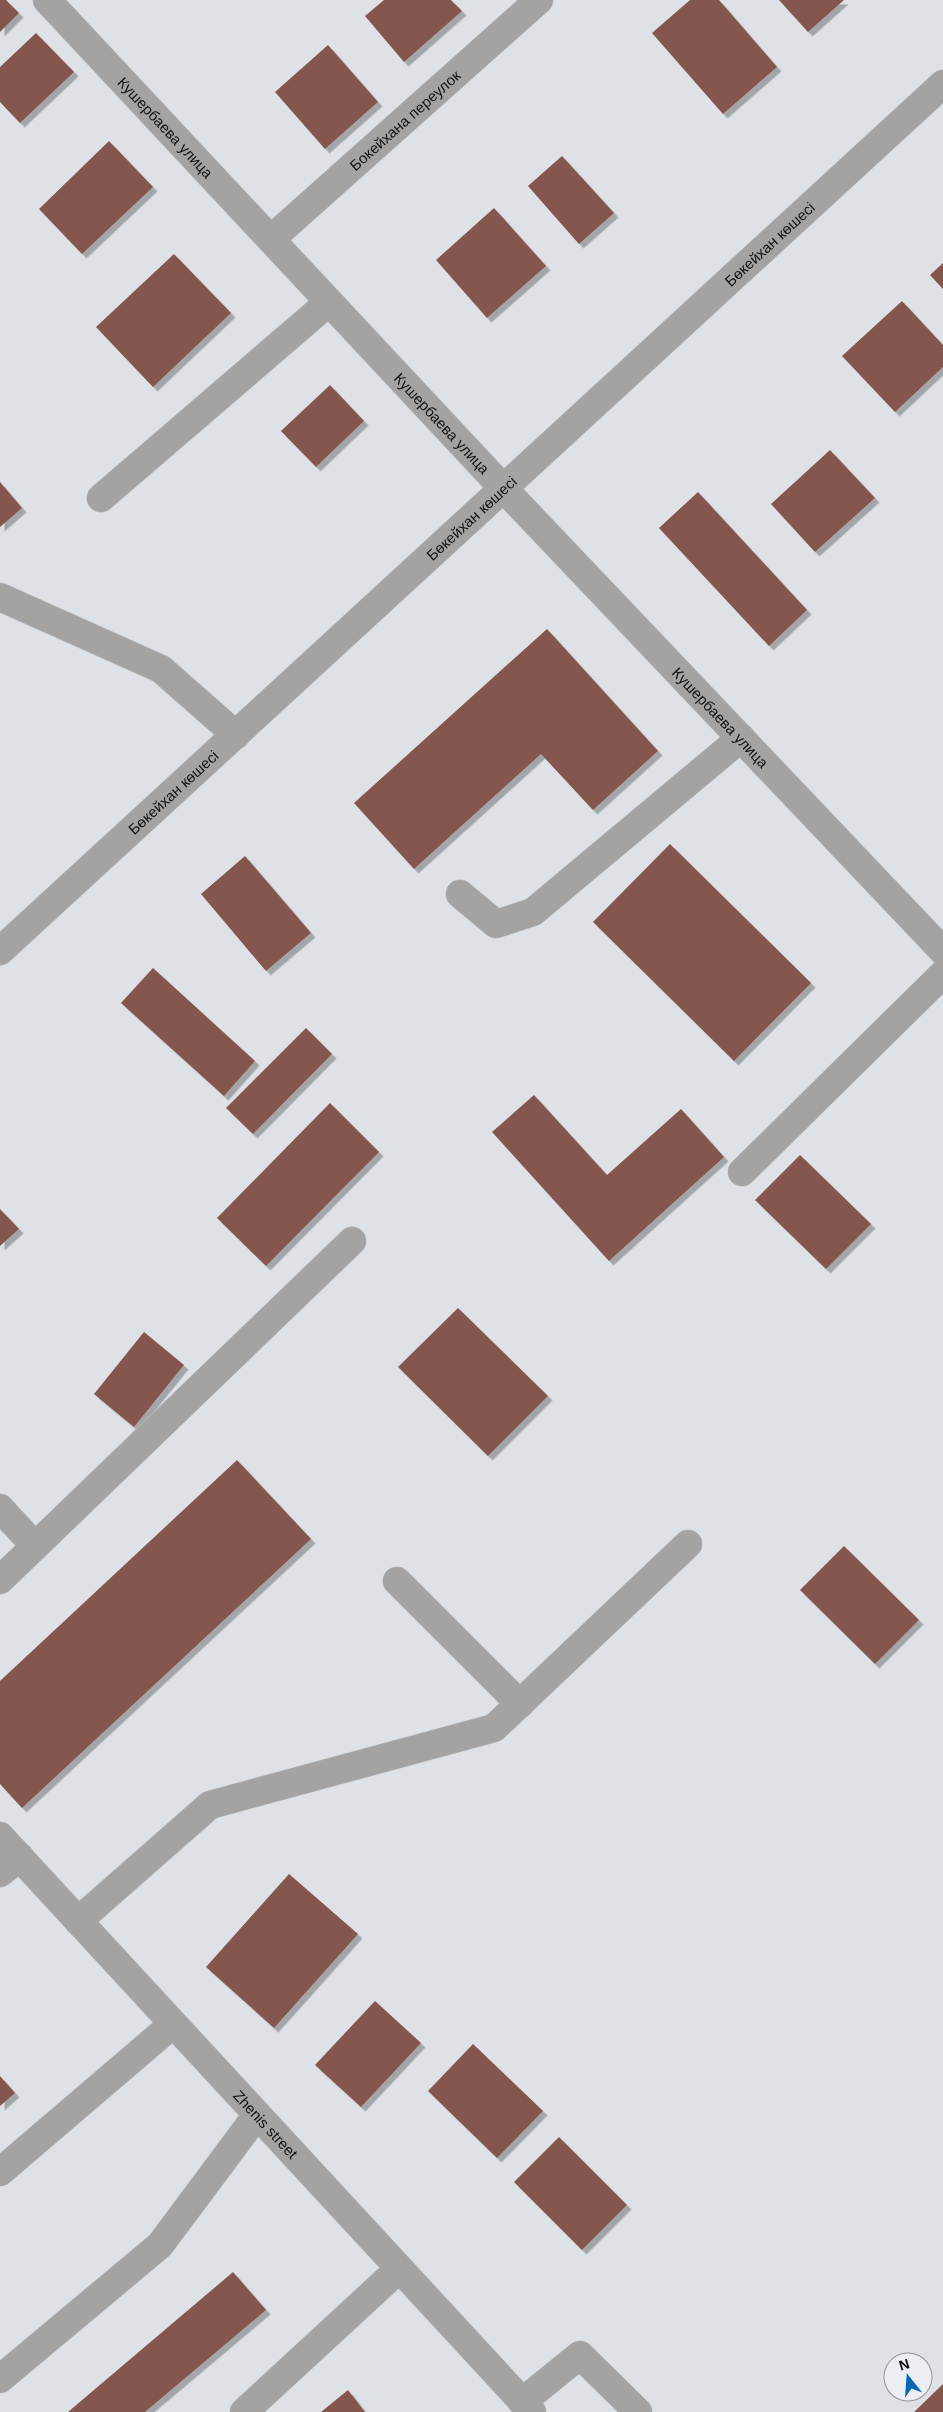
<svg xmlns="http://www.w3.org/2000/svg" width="943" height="2412" font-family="Arial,sans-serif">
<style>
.building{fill:#84564d;filter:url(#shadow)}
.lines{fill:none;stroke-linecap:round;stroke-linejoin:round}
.minor-casing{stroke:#bdc0c4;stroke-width:29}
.minor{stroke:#a5a3a2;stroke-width:28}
.labels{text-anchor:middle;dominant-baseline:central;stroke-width:4;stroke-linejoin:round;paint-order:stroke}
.street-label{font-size:15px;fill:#0e1011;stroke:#ebeff3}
</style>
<defs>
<filter id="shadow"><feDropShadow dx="4.5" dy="4.5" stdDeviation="0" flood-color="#0004"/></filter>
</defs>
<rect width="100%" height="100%" fill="#dee2e6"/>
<path class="building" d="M0,0h6l13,13 -19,19z
M384,0h67l11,11 -58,51 -39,-46z
M690,0h29l58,67 -54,47 -71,-81z
M779,0h65l-36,32z
M36,33l38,39 -54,51 -20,-21v-35z
M328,45l50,57 -53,47 -50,-57z
M109,141l44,46 -71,67 -43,-45z
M562,156l52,57 -35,31 -51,-58z
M494,208l52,58 -59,52 -51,-58z
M174,254l57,59 -78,74 -57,-60z
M943,263v26l-13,-14z
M902,301l41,44v22l-48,45 -53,-56z
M330,385l34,36 -48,46 -35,-36z
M830,450l45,48 -60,54 -44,-48z
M0,482l22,26 -22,19z
M698,492l109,118 -38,36 -110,-118z
M547,629l111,122 -65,59 -52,-56 -127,115 -60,-66z
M670,844l141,139 -77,78 -141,-139z
M245,856l66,77 -45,38 -65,-77z
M153,968l102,93 -31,35 -103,-93z
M306,1028l26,26 -79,80 -27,-26z
M534,1095l73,80 74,-66 43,48 -115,104 -117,-129z
M330,1103l49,49 -113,114 -49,-48z
M800,1155l71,69 -45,45 -71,-69z
M0,1209l19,20 -19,17z
M458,1308l90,88 -60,60 -90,-89z
M144,1332l40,33 -50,62 -40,-33z
M237,1460l74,79 -289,269 -22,-24v-103z
M844,1546l75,74 -44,44 -75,-74z
M289,1874l69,60 -84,94 -68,-61z
M375,2001l46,42 -60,64 -46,-42z
M473,2044l70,67 -46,47 -69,-67z
M0,2076l15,17 -15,13z
M559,2137l68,68 -45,45 -68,-68z
M233,2272l33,38 -121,102h-77z
M943,2384v28h-29z
M348,2390l17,22h-44z"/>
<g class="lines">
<defs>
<g id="minor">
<path id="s1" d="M47,0l456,488 440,463"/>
<path id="s2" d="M271,239l268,-239"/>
<path d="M101,498l228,-196"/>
<path d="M0,597l161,72 75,66"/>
<path d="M460,894l36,30 37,-12 208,-174"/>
<path id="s3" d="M0,951l943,-867"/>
<path d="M742,1172l201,-198"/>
<path d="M0,1508l35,38"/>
<path d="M0,1580l352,-339"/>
<path d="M397,1581l123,123"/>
<path id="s4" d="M0,1836l532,576"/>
<path d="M0,1873l20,-16"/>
<path d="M78,1921l132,-116 284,-77 194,-184"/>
<path d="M0,2172l173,-148"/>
<path d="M0,2379l160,-134 97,-130"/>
<path d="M522,2402l58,-47 58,57"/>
<path d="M244,2412l155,-143"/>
</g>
</defs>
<use href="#minor" class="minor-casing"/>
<use href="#minor" class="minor"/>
</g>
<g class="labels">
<g class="street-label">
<text stroke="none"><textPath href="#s2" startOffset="179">Бокейхана переулок</textPath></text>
<text stroke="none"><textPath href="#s1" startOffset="174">Кушербаева улица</textPath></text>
<text stroke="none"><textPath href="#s3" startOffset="1045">Бөкейхан көшесі</textPath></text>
<text stroke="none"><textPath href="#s1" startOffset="579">Кушербаева улица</textPath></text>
<text stroke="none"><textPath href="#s3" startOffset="640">Бөкейхан көшесі</textPath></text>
<text stroke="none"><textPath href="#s1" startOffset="984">Кушербаева улица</textPath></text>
<text stroke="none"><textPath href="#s3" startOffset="235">Бөкейхан көшесі</textPath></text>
<text stroke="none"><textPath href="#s4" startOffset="392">Zhenis street</textPath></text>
</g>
</g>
<g transform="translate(908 2377) rotate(343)"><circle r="24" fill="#ebeff3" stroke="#939699"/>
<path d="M0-4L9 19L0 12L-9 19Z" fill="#0667b3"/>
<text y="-8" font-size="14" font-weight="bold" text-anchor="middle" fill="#0e1011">N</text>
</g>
</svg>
